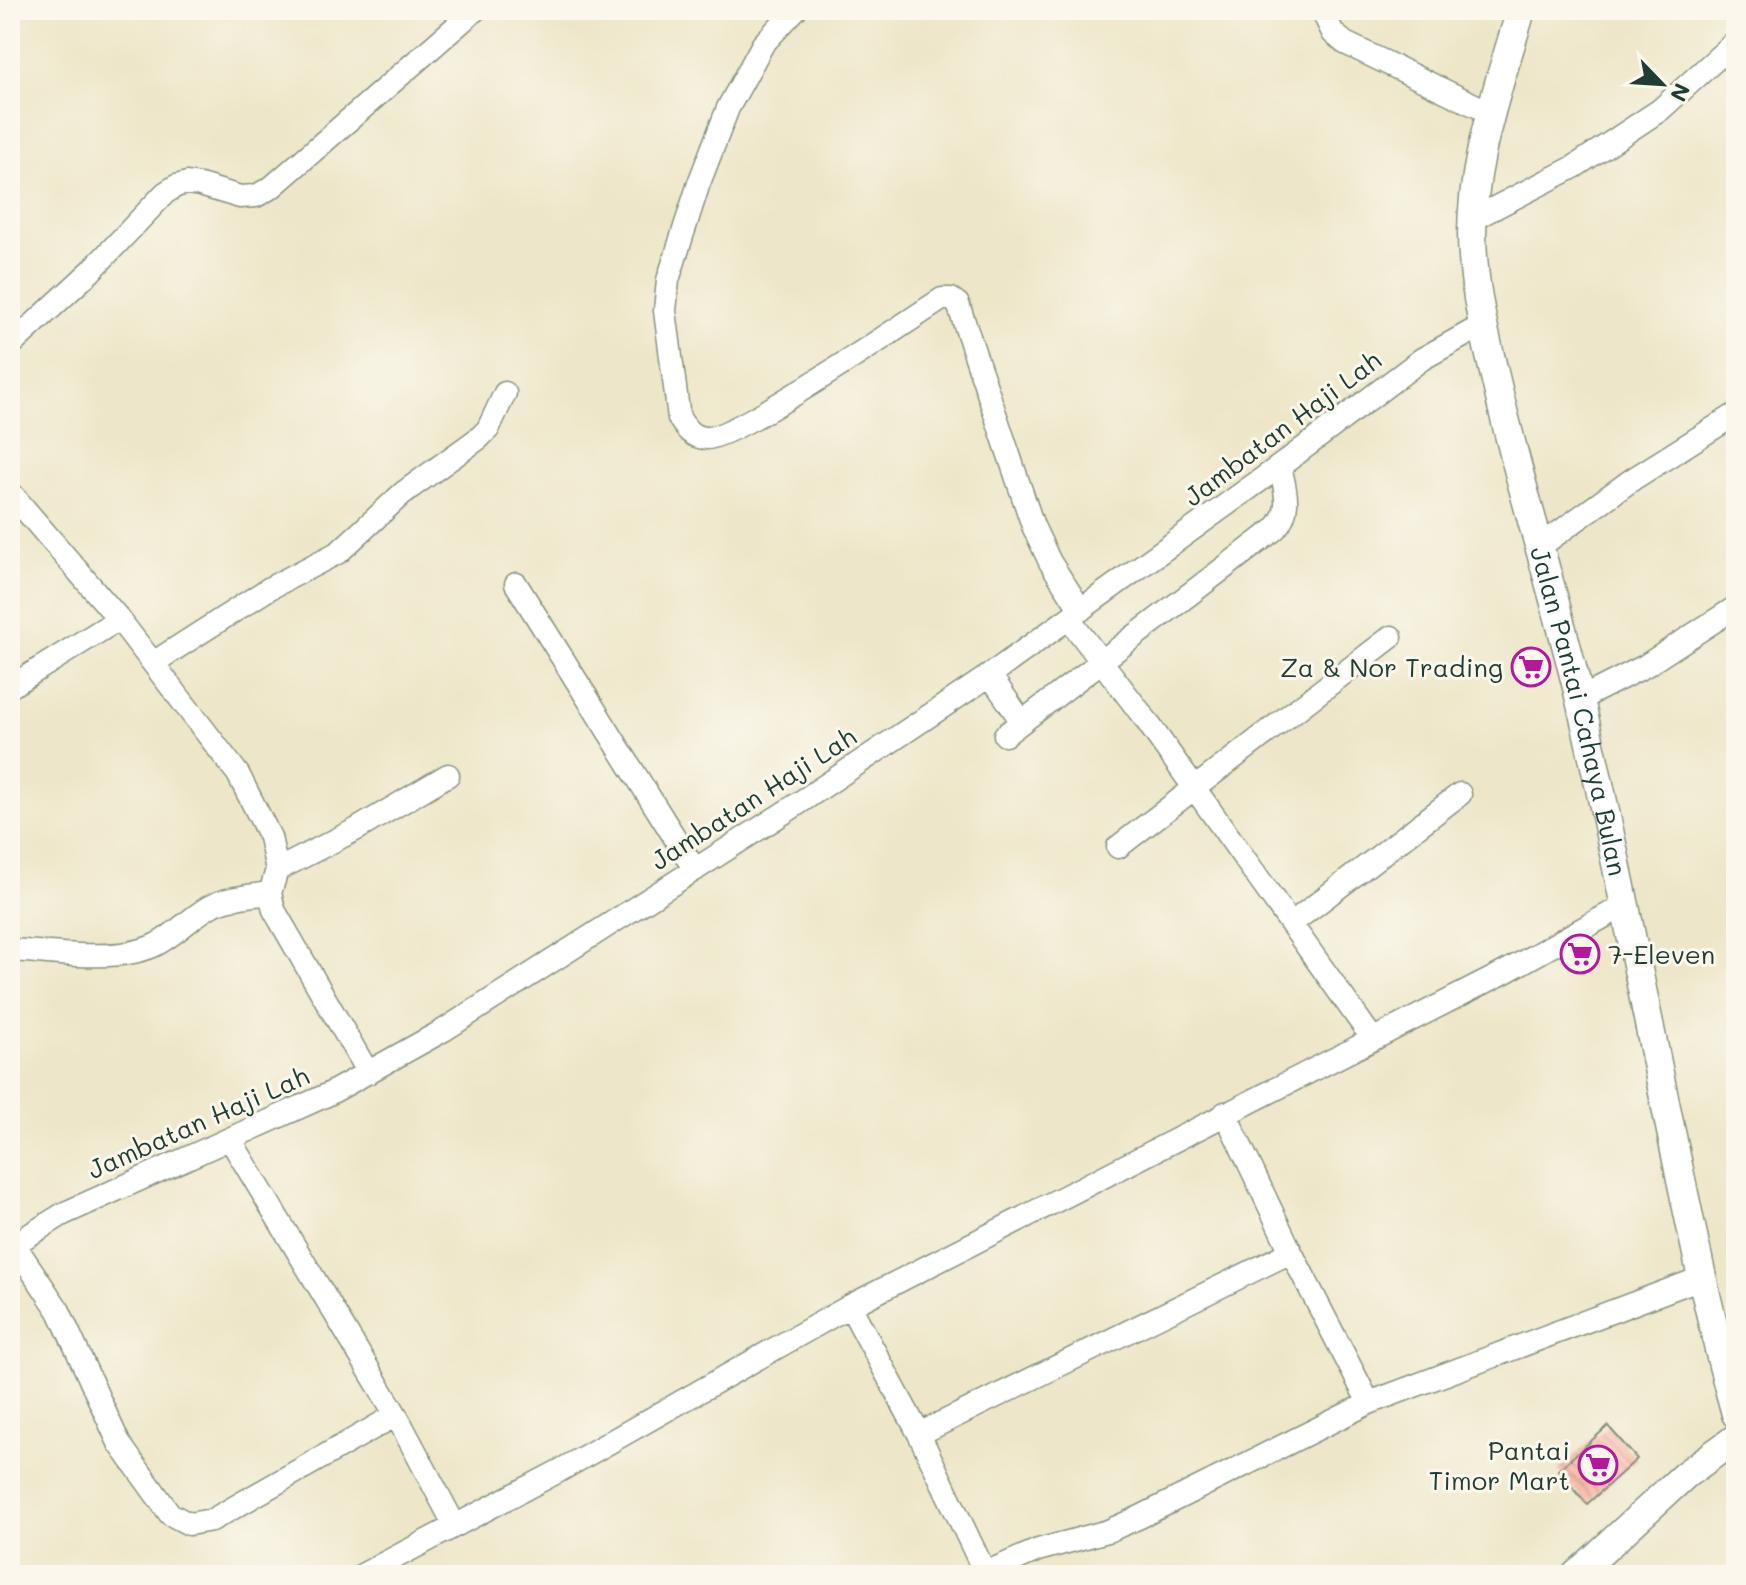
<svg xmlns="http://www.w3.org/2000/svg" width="1746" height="1585" font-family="Mali,sans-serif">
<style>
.building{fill:url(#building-back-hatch)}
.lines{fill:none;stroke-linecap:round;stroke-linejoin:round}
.minor-casing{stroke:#86927e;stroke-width:25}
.tertiary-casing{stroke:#86927e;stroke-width:31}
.minor{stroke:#fff;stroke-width:22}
.tertiary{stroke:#fff;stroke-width:28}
.labels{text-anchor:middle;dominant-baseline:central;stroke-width:6;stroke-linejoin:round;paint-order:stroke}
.street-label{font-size:26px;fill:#1f3d34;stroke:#fbf7ec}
.poi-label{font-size:26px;fill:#1f3d34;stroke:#fbf7ec;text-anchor:end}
</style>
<defs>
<pattern id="building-back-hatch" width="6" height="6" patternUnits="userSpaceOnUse" patternTransform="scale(2)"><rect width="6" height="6" fill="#f8ae9c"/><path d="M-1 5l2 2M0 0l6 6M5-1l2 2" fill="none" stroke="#c88f80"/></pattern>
</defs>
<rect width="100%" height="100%" fill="#fbf7ec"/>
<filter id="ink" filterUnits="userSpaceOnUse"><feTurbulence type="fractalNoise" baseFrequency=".0125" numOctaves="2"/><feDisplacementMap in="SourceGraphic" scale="16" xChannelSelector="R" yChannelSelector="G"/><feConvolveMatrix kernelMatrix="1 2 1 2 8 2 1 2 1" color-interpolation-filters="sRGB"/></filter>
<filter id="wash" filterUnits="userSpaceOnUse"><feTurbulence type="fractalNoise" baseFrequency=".006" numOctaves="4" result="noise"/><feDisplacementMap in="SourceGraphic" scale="32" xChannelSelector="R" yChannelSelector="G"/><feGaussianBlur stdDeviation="1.8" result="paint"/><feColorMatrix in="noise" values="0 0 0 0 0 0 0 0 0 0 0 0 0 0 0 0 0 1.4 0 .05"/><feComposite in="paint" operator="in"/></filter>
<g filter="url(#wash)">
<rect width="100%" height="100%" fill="#ede6c8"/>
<g id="blocks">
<path class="building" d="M1608,1426l29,33 -50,45 -29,-34z"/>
</g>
</g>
<g filter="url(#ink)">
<use href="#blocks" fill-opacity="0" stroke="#86927e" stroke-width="2"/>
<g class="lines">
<defs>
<path id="minor" d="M795,10l-32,34 -35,64 -29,75 -31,97 -3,31 14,107c7,11 13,20 28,20 30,0 199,-116 235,-139h9l7,5 75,222 17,36 31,48
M1322,10l11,23 12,10 146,70
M1473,219l101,-52 86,-57 76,-69
M10,346l81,-75 74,-78 11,-7 11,-3 13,2 40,12 16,-1 16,-9 203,-177
M10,492l109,127 119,155 32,63 7,33 -7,23 4,17 94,163
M1539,547l94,-68 103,-65
M516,584l179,286
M1069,619l77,101 226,318
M153,663l117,-75 69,-36 64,-59 76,-55 9,-9 17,-36
M990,675l32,47 253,-193c18,-20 10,-39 5,-63
M10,687l109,-68
M1580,699l65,-33 91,-59
M1005,735l17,-13
M1118,847l273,-210
M277,870l80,-41 91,-54
M1292,923l168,-129
M10,950c41,2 104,13 143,-4 20,-9 37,-28 56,-39 18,-10 41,-11 61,-14
M1225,1113l66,139 78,151
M230,1139l166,276 58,109
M14,1244l45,67 60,132 51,71 19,10 23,-4 184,-105
M10,1247l53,-33 266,-120 115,-64 349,-223 197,-132 290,-209 142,-107 61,-34
M850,1306l69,128 67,141
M919,1434l372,-182
M985,1573l53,-23 70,-19 32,-14 229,-114 332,-125
M362,1575l197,-104 291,-165 655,-334 120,-67"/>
<g id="tertiary">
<path id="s1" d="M1521,10c-23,79 -55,164 -48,247 3,43 14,86 24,128 24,106 58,209 83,315 35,148 63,297 94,446 19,90 37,179 62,268"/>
<path d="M1576,1575l109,-100 51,-37"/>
</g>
</defs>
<use href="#minor" class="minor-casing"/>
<use href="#tertiary" class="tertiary-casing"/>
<use href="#minor" class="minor"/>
<use href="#tertiary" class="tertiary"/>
</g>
</g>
<defs>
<symbol id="supermarket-ring" viewBox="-11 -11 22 22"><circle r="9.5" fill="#fbf7ec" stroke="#b5179e" stroke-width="1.5"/><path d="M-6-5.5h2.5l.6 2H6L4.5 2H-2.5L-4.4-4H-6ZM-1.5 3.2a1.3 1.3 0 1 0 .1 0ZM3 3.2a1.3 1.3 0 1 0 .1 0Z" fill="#b5179e"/></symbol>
</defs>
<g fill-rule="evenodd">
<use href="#supermarket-ring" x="1509" y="645" width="44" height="44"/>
<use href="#supermarket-ring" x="1558" y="932" width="44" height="44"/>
<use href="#supermarket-ring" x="1576" y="1443" width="44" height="44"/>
</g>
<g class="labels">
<g class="street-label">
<text transform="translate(1282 428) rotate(-37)">Jambatan Haji Lah</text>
<text stroke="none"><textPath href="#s1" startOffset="720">Jalan Pantai Cahaya Bulan</textPath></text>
<text transform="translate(753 798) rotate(-33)">Jambatan Haji Lah</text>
<text transform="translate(198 1122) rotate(-24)">Jambatan Haji Lah</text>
</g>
<g class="poi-label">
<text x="1503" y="667">Za &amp; Nor Trading</text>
<text x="1608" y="954" text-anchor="start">7-Eleven</text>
<text x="1570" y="1450">Pantai<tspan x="1570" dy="30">Timor Mart</tspan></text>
</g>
</g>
<rect width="1746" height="1585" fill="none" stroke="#fbf7ec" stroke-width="40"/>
<g transform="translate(1662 84) rotate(115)" stroke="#fbf7ec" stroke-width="6" paint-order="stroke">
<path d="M0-6L14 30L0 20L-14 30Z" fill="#1f3d34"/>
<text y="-12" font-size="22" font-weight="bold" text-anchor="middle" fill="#1f3d34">N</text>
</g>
</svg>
